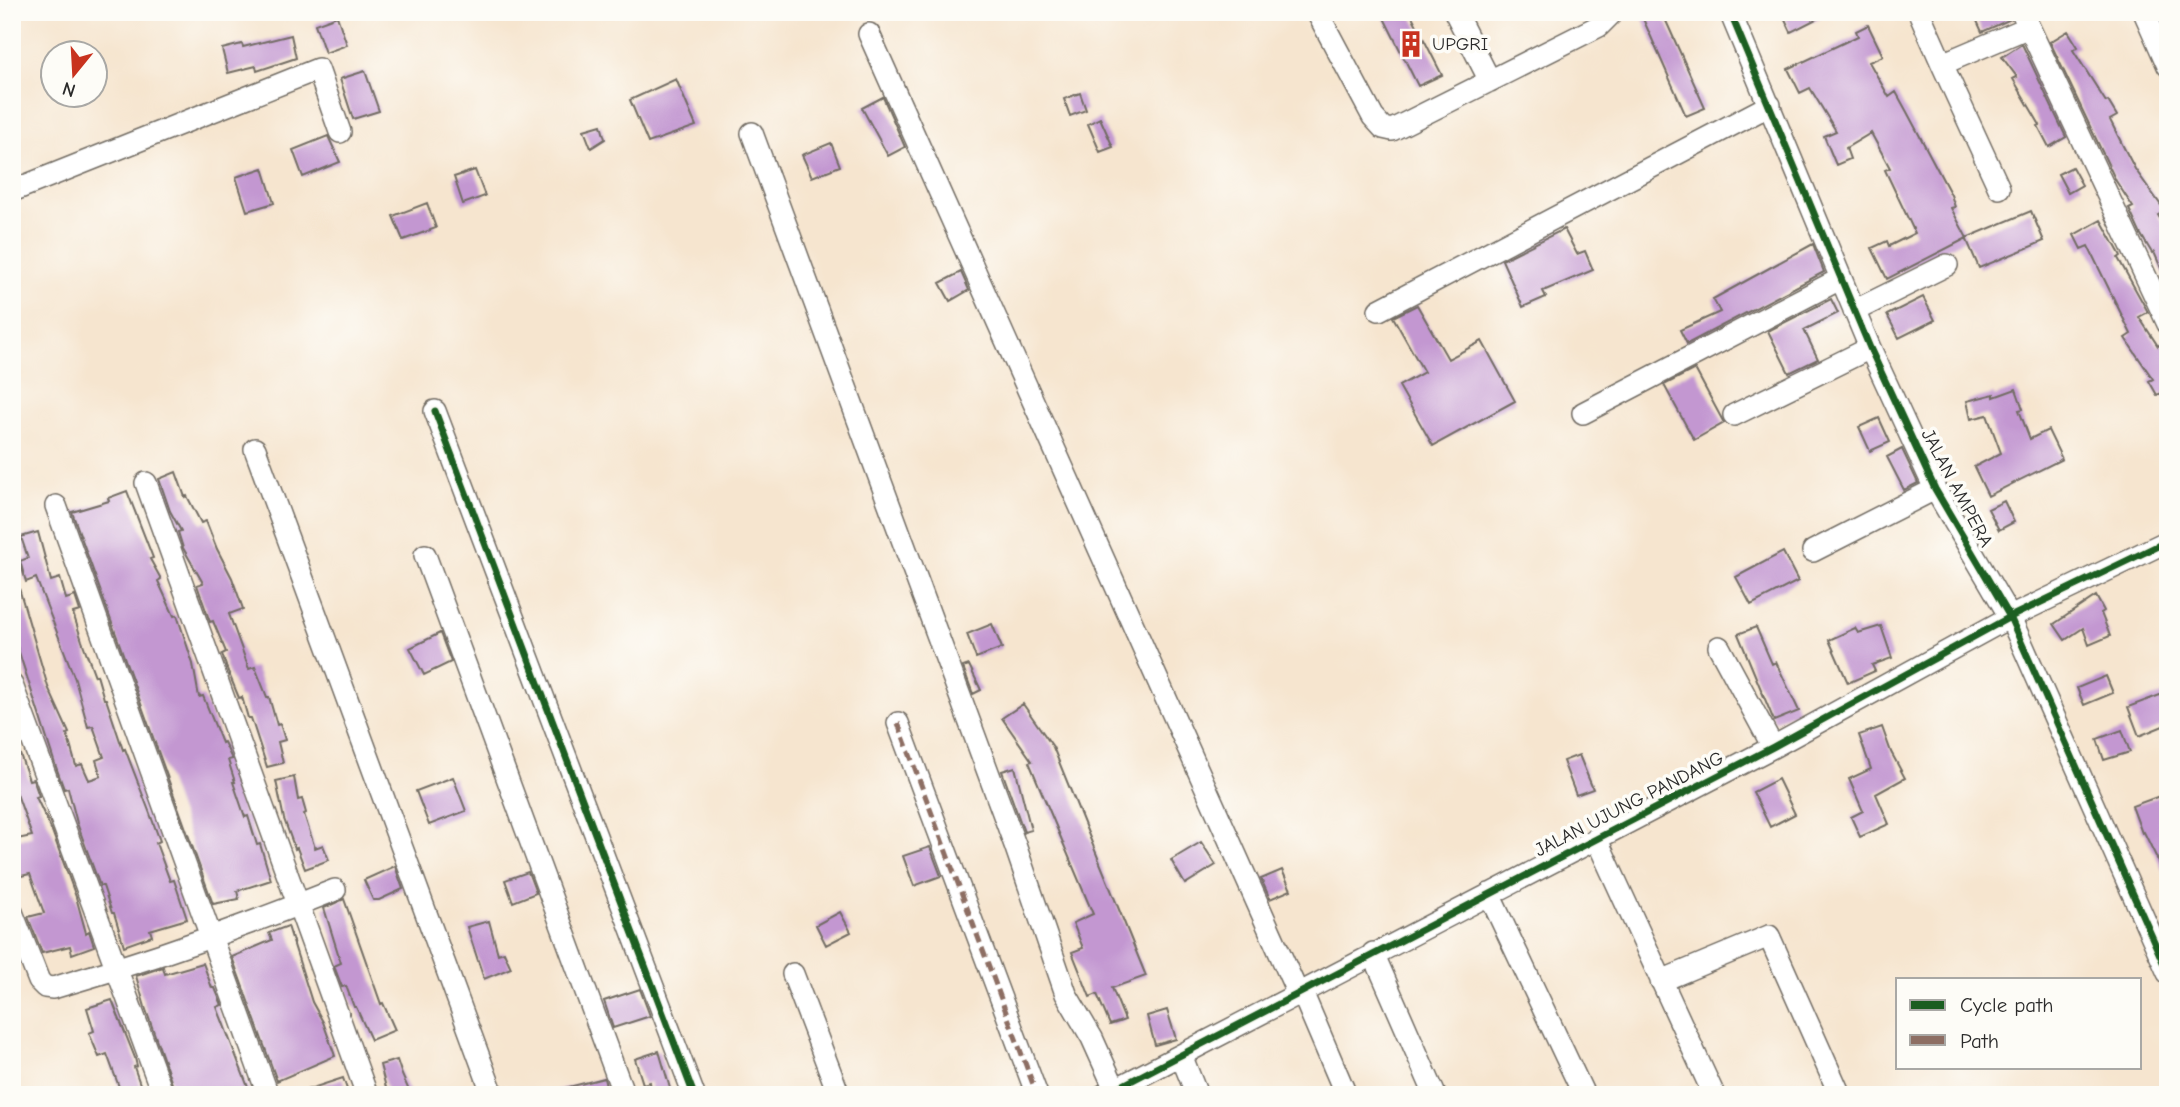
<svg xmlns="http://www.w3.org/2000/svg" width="2180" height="1107" font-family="'Comic Neue',sans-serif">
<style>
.building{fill:#c397d1}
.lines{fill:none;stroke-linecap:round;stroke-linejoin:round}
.minor-casing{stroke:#726c64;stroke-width:24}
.minor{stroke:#fff;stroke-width:21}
.quiet{stroke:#8d6e63;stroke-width:5;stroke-dasharray:10 5;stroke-linecap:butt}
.cycleway-casing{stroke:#fdfcf7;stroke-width:11}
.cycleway{stroke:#1b5e20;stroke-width:7}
.labels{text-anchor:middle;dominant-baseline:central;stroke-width:7;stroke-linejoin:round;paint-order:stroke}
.poi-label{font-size:19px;fill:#2b2b2b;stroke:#fdfcf7;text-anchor:start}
.street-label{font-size:19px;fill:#2b2b2b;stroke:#fdfcf7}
</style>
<rect width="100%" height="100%" fill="#fdfcf7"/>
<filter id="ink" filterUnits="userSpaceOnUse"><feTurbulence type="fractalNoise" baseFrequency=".0143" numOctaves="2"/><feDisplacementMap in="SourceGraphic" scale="14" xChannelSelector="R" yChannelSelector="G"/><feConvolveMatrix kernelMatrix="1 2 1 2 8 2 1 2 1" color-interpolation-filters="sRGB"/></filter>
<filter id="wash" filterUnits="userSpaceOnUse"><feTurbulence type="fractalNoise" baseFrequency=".00686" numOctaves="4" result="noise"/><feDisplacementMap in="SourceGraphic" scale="28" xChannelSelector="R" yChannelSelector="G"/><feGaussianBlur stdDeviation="1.57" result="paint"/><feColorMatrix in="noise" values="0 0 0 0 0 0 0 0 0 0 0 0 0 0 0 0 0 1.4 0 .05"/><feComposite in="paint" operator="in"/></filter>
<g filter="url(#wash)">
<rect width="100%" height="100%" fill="#f6e5cf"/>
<g id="blocks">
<path class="building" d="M1381,12h29l32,63 -24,11z
M1640,12h22l43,96 -19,8z
M1794,12h36l-39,20 -7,-15z
M1973,12h36l2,7 -29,13z
M337,16l10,29 -22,8 -10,-29z
M1868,25l15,31 -14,6 20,35 7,-5 11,20 44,83 4,12 -4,1 16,30 -80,41 -15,-31 15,-7 2,5 26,-13 -30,-63 5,-2 -19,-35 -25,15 4,11 -14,6 -12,-29 12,-5 -26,-43 -10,5 -12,-24 70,-33 -2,-5z
M2068,31l10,16 -5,3 33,52 2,-1 9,15 -7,4 13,26 12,23 30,42 -7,4 10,16v61l-4,-6 4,-2 -14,-32 -2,1 -12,-20 -11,-24 4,-2 -17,-26 -66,-139z
M291,35l5,23 -39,13 -1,-5 -28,7 -6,-24 20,-5 1,3z
M2022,44l44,93 -17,10 -11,-21 2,-1 -27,-46 4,-2 -15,-20z
M365,71l14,40 -26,8 -13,-40z
M676,79l20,47 -48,17 -18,-43z
M1080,93l6,17 -16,6 -6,-17z
M883,97l22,50 -17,9 -26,-48z
M1100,118l13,29 -13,5 -12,-28z
M601,125l4,14 -14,9 -7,-18z
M328,136l12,26 -37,15 -10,-27z
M831,143l9,23 -28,11 -10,-22z
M2072,167l10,18 -14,8 -10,-19z
M263,168l11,35 -27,8 -11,-34z
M475,170l10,26 -22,8 -9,-27z
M427,203l9,25 -33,12 -10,-24z
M2031,211l13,30 -65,27 -13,-30z
M2101,220l20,36 -3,2 30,54 -9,5 19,29 10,-7v62l-6,-8 -5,2 -8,-14 4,-2 -28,-41 6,-4 -43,-88 -7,3 -7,-14z
M1564,229l13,25 8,-3 8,19 -50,21 3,6 -23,10 -21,-47z
M1813,244l11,28 -137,72 -7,-14 40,-18 -7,-13z
M961,272l8,18 -19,11 -10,-18z
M1923,297l12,23 -36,18 -12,-23z
M1831,299l7,14 -34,17 14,29 -29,14 -21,-42z
M1417,305l31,54 34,-18 33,60 -82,45 -34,-60 25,-14 -31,-55z
M1695,369l29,54 -30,17 -30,-55z
M2016,389l7,20 -4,1 11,29 18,-9 14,29 -74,37 -14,-29 27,-14 -14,-38 -16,4 -4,-18 27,-7v3z
M1879,418l11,24 -20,9 -11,-24z
M1902,449l16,34 -14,7 -17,-33z
M176,472l9,25 2,-1 14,27 5,-2 11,28 15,29 11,31 -14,5 20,55 6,-2 12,30h2l8,28 3,-1 5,16 -7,2 5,21 -16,4 -16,-49h-3l-6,-21 -3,1 -12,-29 -5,-15 4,-2 -13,-31 -3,1 -13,-37 6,-2 -20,-35 -5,-16 3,-1 -11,-20 -11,-32z
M127,491l26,67 -3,1 11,20 -3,2 16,35 3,-1 16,49 6,33 4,-1 19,47 2,-1 7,15 1,2 -4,1 7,22h-2l12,35 3,-1 9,29 3,-1 11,36 -34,11 2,8 -26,5 -141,-392 37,-11 -1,-3z
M2004,501l10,21 -15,8 -11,-21z
M38,532l13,49 9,-3 6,21 9,-3 5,15 -7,2 9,28 13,35 2,-1 7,24h2l17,51 2,-1 24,62 11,30 -4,2 14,38 4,-1 13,39 -37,11 2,6 -28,10 -10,-33h-2l-9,-27h-3l-23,-63 -9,-35 -4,1 -9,-25 -39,-121 -4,1v-66h4l32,109 21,46 -2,1 9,32 6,-2 7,16 12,-4 -5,-16 8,-3 -11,-31 -5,1 -13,-48 -39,-101 -10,4 -6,-21 8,-3 -7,-21z
M1783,552l15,29 -47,24 -15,-28z
M2096,596l8,15 -3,2 9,23 -21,9 -6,-17 -18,12 -11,-16z
M992,624l10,24 -26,10 -9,-24z
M1881,626l11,32 -20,7 3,6 -27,12 -19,-43 26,-12 3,5z
M1756,627l16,37 4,-2 23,49 -25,10 -36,-87z
M440,633l11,29 -27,13 -14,-27z
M969,665l12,25 -8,4 -10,-27z
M2106,676l7,17 -29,12 -7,-17z
M2168,692v32l-29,12 -11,-29z
M1023,704l30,43 93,229 -34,12 13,32 -15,5 -13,-31 -7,3 -18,-45 11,-4 -10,-25 20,-9 -64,-152 3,-1 -30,-43z
M1882,727l9,25 14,26 -29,16 13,30 -29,13 -9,-20 12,-6 -14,-32 22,-10 -12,-34z
M2122,730l8,22 -26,8 -7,-21z
M12,737h2l15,43 4,-1 6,17 -3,1 16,34 24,66 10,36 3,-2 5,15 -22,8 -2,-8 -28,7 -14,-36 16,-4 -14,-39 -18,4v-38l20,-4 -20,-56z
M1579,755l14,34 -17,6 -13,-34z
M1015,767l16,63 -7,2 -22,-61z
M294,777l4,23 4,-1 4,14 -2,1 11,34 8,-3 6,15 -24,9 -8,-21 -2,1 -11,-30 -8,-38z
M453,777l13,34 -37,14 -13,-34z
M1778,779l17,35 -25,13 -17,-35z
M2168,793v88l-24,-49 -2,1 -10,-27z
M1201,842l15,23 -31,19 -14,-24z
M930,847l11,29 -27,10 -11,-30z
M395,866l8,23 -24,11h-6l-9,-20z
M1282,870l9,20 -21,9 -9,-20z
M528,872l8,21 -23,9 -8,-22z
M344,899l37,105 2,-1 12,27 -24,10 -15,-33h-2l-8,-21 -4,1 -8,-21 7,-3 -17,-55z
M840,912l11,20 -25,13 -10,-20z
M489,921l9,33 6,-2 7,16 -27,11 -17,-52z
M288,926l24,76 11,20 12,34 -58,25 -45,-124 40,-17 -3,-7z
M203,963l9,25h3l7,17 -5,2 34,88h-26l-2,-5 -14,5h-33l-31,-88 -9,-31 27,-9 2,7z
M640,989l10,27 -37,12 -9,-27z
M112,1000l23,58 2,8 -3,1 8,23 -13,5h-7l-15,-41 -8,3 -10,-24 5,-2 -7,-23z
M1167,1010l9,29 -21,6 -8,-29z
M659,1051l13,44h-20l-2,-13 -7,2 -8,-25z
M397,1060l5,15 9,20h-23l-8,-30z
M343,1078l6,17h-49v-3z
M604,1078l4,17h-50l-1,-5z"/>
</g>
</g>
<g filter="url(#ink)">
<use href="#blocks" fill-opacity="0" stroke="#726c64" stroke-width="2"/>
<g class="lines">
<defs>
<path id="minor" d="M1317,12l56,105 10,11 9,2 207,-104 14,-14
M1455,12l35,69
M1730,12l140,336 65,141 75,128 158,356
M1919,12l23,52
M2022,12l146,312
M2144,12l24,54
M869,34l429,960
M752,133l263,712 51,149 26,44 23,51
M1999,188l-57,-124 87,-37
M12,191l306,-122 22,63
M1379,310l391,-205
M1854,311l93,-46
M435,411l259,684
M1583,413l257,-134
M1734,415l136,-67
M255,449l238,646
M146,483l221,612
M56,506l212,589
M1813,551l122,-62
M425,555l199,540
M1719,647l54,100
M12,685l151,410
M898,723l139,372
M1596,838l118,257
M1489,894l95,201
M12,912l27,69 6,6 8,1c96,-28 190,-61 282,-98
M1373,953l62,142
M793,974l46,121
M1661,981l108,-45 71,159
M1302,992l44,103
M1181,1055l16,40
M1104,1095l669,-348 237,-130 158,-76"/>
</defs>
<use href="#minor" class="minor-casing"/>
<use href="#minor" class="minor"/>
<path class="quiet" d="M898,723l139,372"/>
<defs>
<path id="cycleway" d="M1730,12l140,336 65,141 75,128 158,356
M435,411l259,684
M1104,1095l669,-348 237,-130 158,-76"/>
</defs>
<use href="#cycleway" class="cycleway-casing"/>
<use href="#cycleway" class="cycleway"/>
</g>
</g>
<defs>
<symbol id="building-bare" viewBox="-9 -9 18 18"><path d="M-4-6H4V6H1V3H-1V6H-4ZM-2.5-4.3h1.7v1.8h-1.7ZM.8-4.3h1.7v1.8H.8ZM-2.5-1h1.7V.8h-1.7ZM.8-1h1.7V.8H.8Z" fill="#c8321e" stroke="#fdfcf7" stroke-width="2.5" paint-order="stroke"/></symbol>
</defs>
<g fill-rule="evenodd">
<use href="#building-bare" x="1392" y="25" width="38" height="38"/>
</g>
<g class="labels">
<g class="poi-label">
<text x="1432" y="44">UPGRI</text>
</g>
<g class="street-label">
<text transform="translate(1957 488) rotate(62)">JALAN AMPERA</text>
<text transform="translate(1629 804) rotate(-27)">JALAN UJUNG PANDANG</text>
</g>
</g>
<rect width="2180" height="1107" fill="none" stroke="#fdfcf7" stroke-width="42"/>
<rect x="1896" y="978" width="245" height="91" fill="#fdfcf7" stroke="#a9a8a5" stroke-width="2"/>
<rect x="1910" y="1000" width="35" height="10" fill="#1b5e20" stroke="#a9a8a5" stroke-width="2"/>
<text x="1960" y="1012" font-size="21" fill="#2b2b2b">Cycle path</text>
<rect x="1910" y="1035" width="35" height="10" fill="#8d6e63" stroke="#a9a8a5" stroke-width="2"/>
<text x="1960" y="1048" font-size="21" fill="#2b2b2b">Path</text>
<g transform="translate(74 74) rotate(198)"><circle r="33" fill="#fdfcf7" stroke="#a9a8a5" stroke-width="2"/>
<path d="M0-5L12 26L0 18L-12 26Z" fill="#c8321e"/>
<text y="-10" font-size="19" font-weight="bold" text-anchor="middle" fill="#2b2b2b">N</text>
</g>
</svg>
